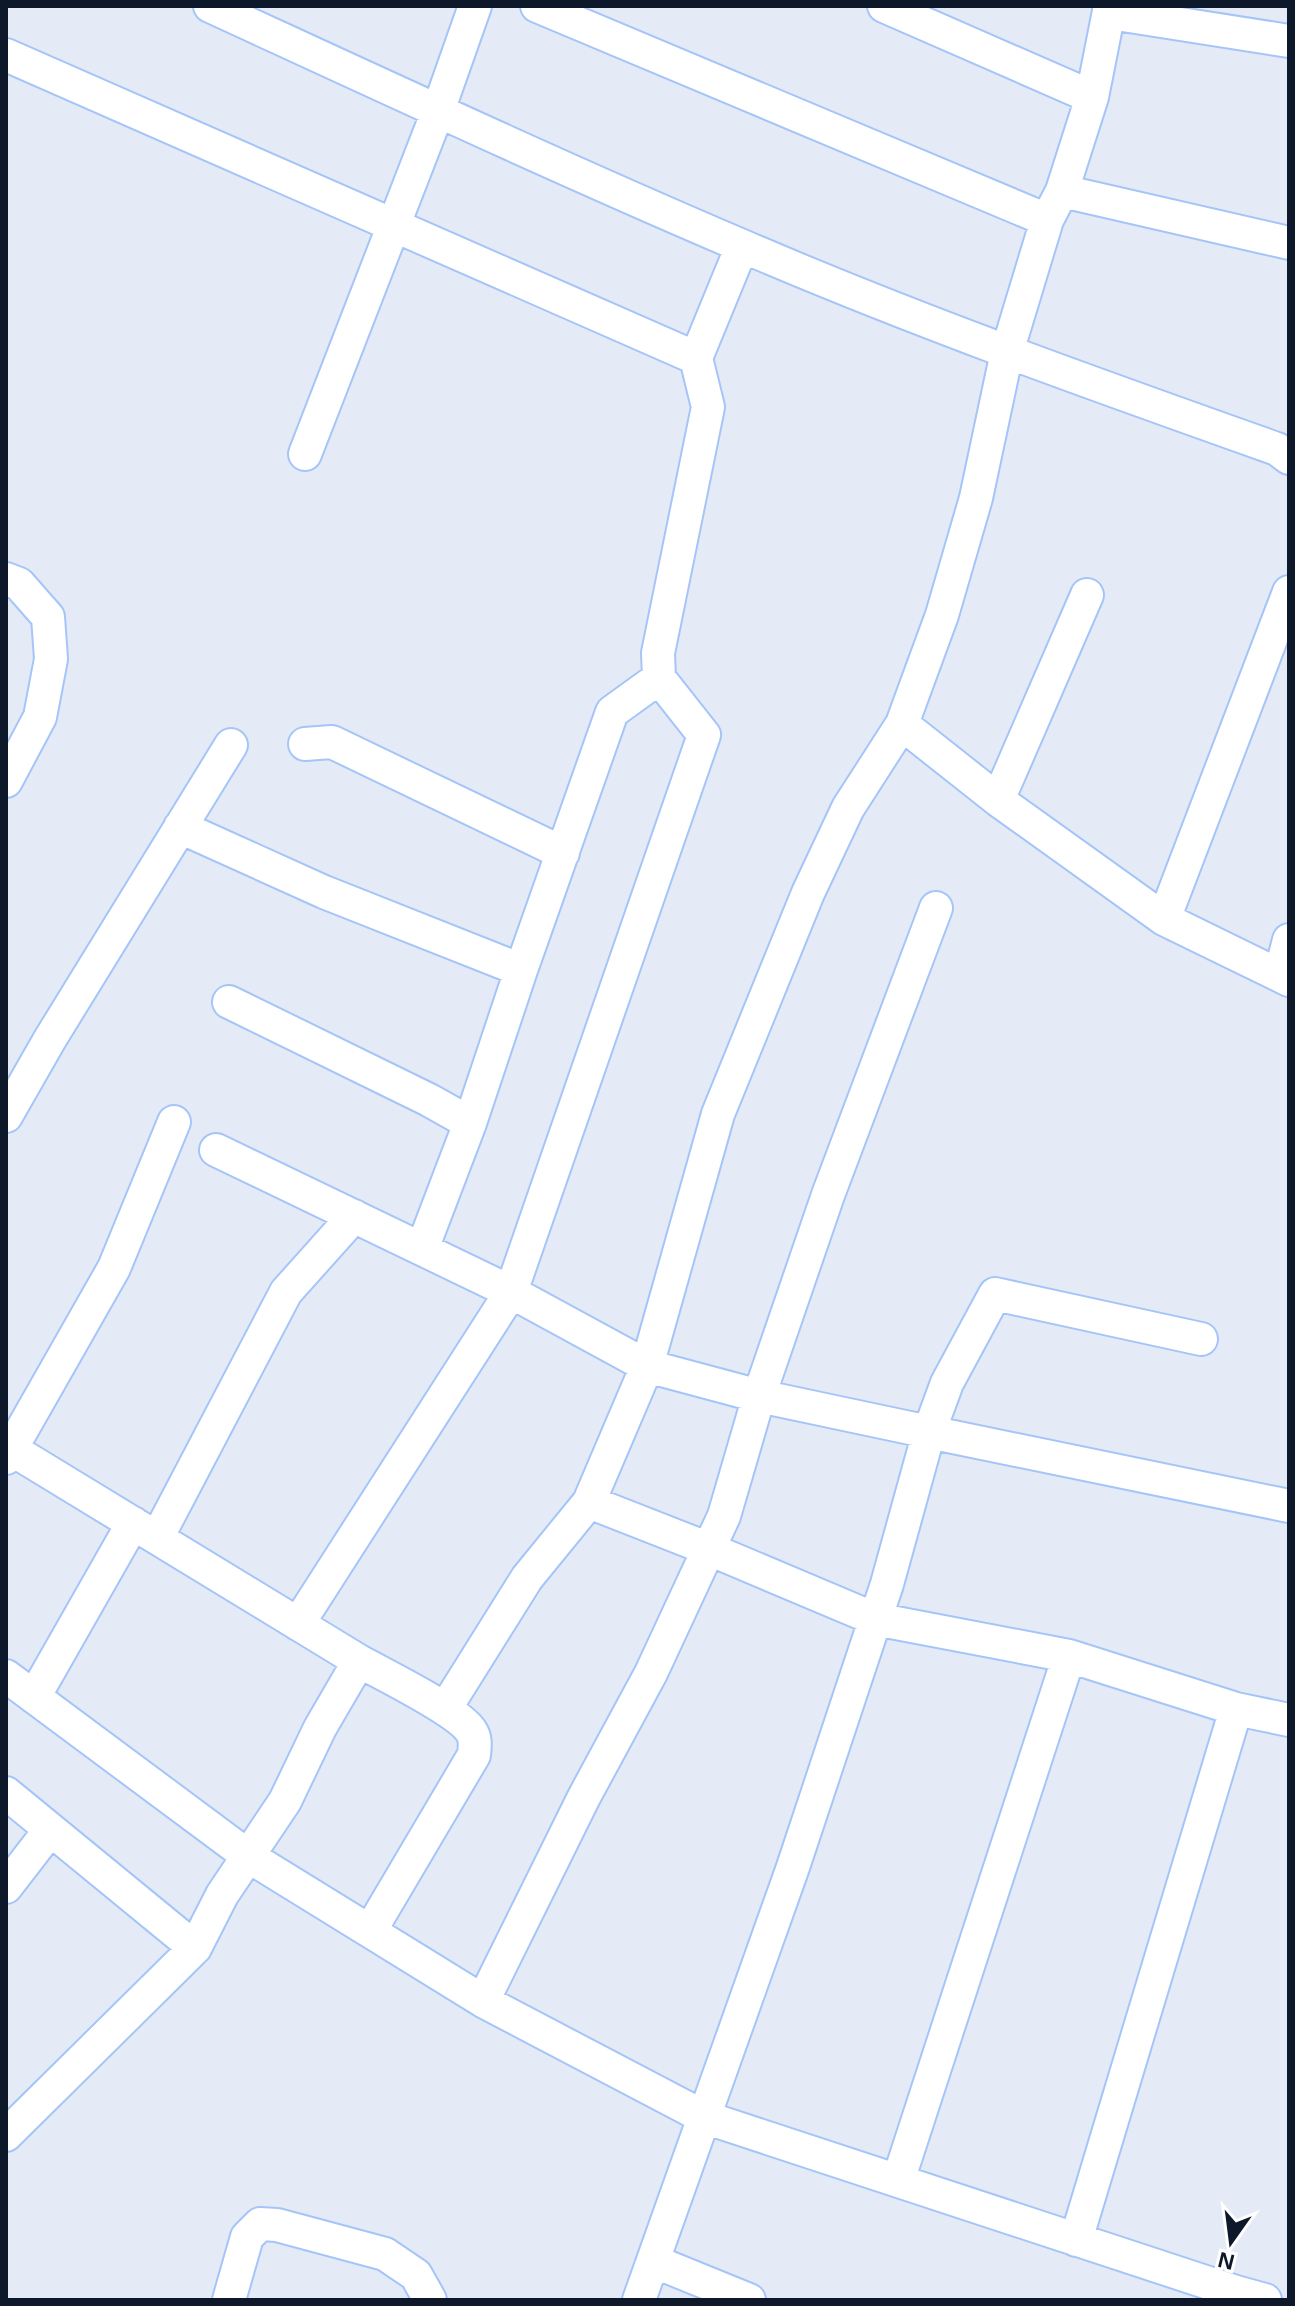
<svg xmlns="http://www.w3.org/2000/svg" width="1295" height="2306" font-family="Helvetica,sans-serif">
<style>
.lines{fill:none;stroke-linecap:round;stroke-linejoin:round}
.street-casing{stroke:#a5c5f8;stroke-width:36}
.street{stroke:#fff;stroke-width:32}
</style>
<rect width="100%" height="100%" fill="#e5ebf6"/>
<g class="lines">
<defs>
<path id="street" d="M210,6c176,81 352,163 530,239 176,76 357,140 537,204l12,9
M537,6l510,214
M884,6l208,91
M1110,13l179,28
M6,55l690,303 46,-112
M1062,191l227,52
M305,454l133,-343 37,-105
M6,579l13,5 29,33 3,42 -11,58 -34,64
M902,724l96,76 166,119 125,61
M305,744l27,-2 231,111
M998,800l89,-205
M180,827l144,65 197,78
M1164,919l125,-327
M1280,975l9,-35
M229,1002l200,98 41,23
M6,1116l44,-77 181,-294
M216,1150l295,142 136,74 112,30 170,36 -42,152 -94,283 -154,433
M422,1249l48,-126 51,-153 91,-258 47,-34
M1201,1339l-206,-45 -48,89 -18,49 360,74
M11,1449l103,-181 60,-146
M6,1458l5,-9 348,212 -39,67 -35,73 -63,94 -27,53 -189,187
M589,1502l120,47 166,70 194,37 167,53 53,11
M157,1538l129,-246 68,-76
M298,1624l213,-332 193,-557 -45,-57 -1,-25 50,-246 -12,-49
M359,1661c25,14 98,49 112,70 5,7 4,15 3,24l-104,176
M6,1676l242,180 235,145 221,116 532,175 29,8
M34,1697l99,-174
M445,1709l82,-131 62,-76 58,-136 71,-252 90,-221 40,-85 54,-84 40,-109 34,-117 31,-146 40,-132 15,-29 30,-94 18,-91
M6,1793l189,155
M6,1887l44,-57
M483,2001l101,-204 67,-124 73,-157 35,-120 69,-201 108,-287
M898,2181l171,-525
M1076,2240l160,-531
M653,2261l96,39
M229,2300l18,-63 13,-13 17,1 108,29 31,21 14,25"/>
</defs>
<use href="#street" class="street-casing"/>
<use href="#street" class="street"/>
</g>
<rect width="1295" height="2306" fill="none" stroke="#0d182b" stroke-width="16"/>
<g transform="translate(1231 2242) rotate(194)" stroke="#ffffff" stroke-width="6" paint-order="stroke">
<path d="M0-6L14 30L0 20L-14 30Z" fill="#0d182b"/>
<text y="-12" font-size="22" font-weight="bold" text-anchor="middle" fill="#0d182b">N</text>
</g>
</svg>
